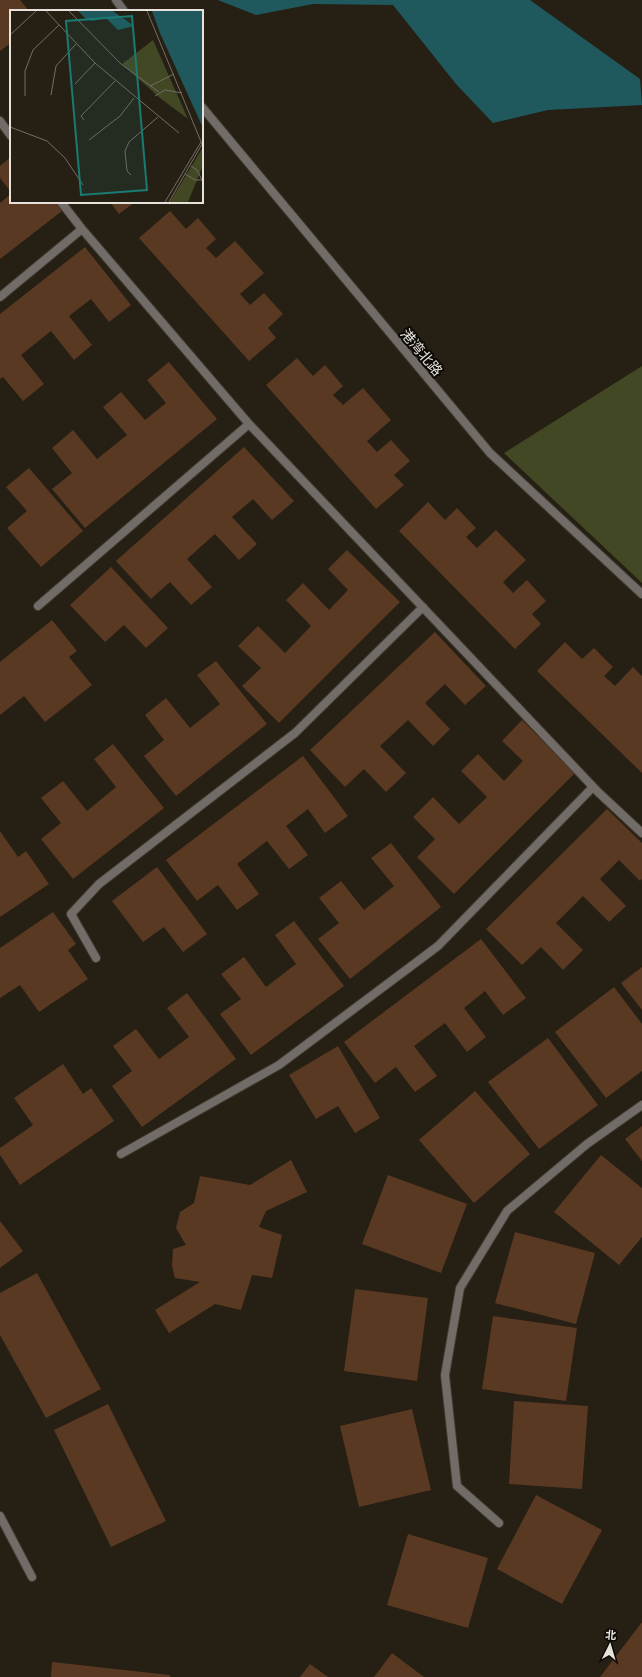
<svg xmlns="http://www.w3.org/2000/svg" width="642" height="1677" font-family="Lato,'Noto Sans SC',sans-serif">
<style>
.green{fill:#434824}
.water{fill:#1f595d}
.building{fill:#5a3922}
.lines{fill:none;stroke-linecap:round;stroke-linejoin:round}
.street-casing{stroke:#413a30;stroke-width:10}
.street{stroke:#716c67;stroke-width:8}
.labels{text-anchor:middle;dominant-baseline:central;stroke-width:4;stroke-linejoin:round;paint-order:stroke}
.street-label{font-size:14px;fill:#e7e2db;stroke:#0c0a06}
.inset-road{fill:none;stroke:#736d64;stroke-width:1}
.view{fill:#1a7b73;fill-opacity:0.15;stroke:#1a7b73;stroke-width:2}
.inset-edge{fill:none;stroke:#e7e2db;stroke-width:2}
</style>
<rect width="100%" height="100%" fill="#261f14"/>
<path class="green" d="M642,366v217l-138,-130z"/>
<path class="water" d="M218,0h312l110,79 2,26 -94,5 -55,13 -37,-39 -63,-79 -80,-1 -57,11z"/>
<path class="building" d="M0,0h20l9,11h-18v32l-11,8z
M11,157v35l-11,-14v-12z
M11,194v8h44l7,9 -62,48v-56z
M110,202h25l-16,12z
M170,211l16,18 12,-11 18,21 -10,9 10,10 19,-17 29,32 -24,21 10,11 14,-12 19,21 -15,14 8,10 -27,23 -110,-123z
M85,247l46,58 -22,17 -18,-23 -22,17 23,29 -18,15 -23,-29 -30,24 23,29 -21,17 -20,-24 -3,2v-65z
M297,358l16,18 12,-11 18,21 -10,9 10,10 20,-17 28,32 -24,21 10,11 14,-12 19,21 -16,14 10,10 -28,24 -110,-124z
M169,362l48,57 -132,109 -33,-39 20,-16 -20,-25 21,-18 24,29 30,-24 -24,-28 18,-15 24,28 21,-17 -19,-23z
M244,447l50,54 -22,19 -19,-21 -21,18 25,27 -18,16 -24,-26 -28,25 25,28 -21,18 -21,-23 -19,17 -35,-38z
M29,468l54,63 -42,36 -34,-39 20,-17 -21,-24z
M428,502l17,18 12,-12 19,20 -10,9 11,11 19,-18 30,30 -23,22 10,11 14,-13 19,21 -14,13 9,10 -26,25 -116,-118z
M347,550l53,52 -121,121 -37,-37 19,-18 -23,-22 20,-20 27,27 26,-27 -25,-26 17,-17 26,27 19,-20 -20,-21z
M111,567l57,61 -22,20 -22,-23 -19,17 -35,-37z
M52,620l25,31 -8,6 23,28 -47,37 -21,-26 -24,19v-53z
M435,632l51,54 -21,19 -20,-21 -20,19 25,26 -17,17 -25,-26 -28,26 26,27 -20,19 -22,-23 -19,18 -35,-37z
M565,642l17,17 12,-11 19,19 -9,9 11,10 18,-19 9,9v97l-105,-102z
M216,661l51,63 -91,72 -32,-40 20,-16 -19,-25 21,-17 24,30 30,-24 -23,-29z
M522,720l53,53 -121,121 -37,-37 18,-18 -22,-22 20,-20 26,27 28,-27 -26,-26 17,-17 26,27 19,-20 -21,-20z
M113,744l51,64 -91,71 -32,-40 20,-16 -20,-25 22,-17 24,30 29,-24 -22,-28z
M303,756l45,60 -23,17 -17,-24 -22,17 22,29 -19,14 -22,-28 -30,23 22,30 -22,16 -19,-25 -21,16 -31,-41z
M607,809l35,34v36l-2,2 -21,-21 -19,19 26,27 -17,16 -26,-26 -27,27 27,27 -20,20 -22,-23 -19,18 -36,-36z
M0,831l18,26 8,-6 23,33 -49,33z
M391,843l50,64 -91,72 -32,-40 21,-16 -20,-25 22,-17 23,29 30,-24 -23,-28z
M157,867l50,67 -24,18 -19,-25 -21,15 -31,-41z
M53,912l23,32 -8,6 20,29 -49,33 -19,-27 -20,13v-50z
M294,921l50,65 -93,69 -31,-41 21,-15 -20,-25 23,-17 22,30 30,-23 -21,-29z
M481,939l45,59 -23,17 -18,-24 -21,17 22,29 -19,15 -22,-29 -31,23 23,30 -22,16 -19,-25 -21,16 -31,-41z
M642,967v43l-21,-27z
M614,987l28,37v47l-36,27 -51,-66z
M187,993l49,66 -94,68 -30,-41 20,-15 -19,-25 23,-17 23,30 30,-22 -22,-29z
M548,1038l50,67 -59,44 -51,-67z
M338,1046l42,72 -25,15 -17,-27 -22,13 -27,-44z
M63,1064l20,30 8,-6 23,33 -94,64 -20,-30v-7l33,-23 -19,-27z
M475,1091l55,63 -56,49 -55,-63z
M642,1126v35l-17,-22z
M601,1155l41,33v49l-23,28 -65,-53z
M291,1160l16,32 -41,19 -7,16 23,8 -10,43 -20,-3 -11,35 -26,-6 -46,29 -14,-23 45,-28 -25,-4 -3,-12 1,-17 13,-4 -10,-17 4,-16 14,-9 6,-27 50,9z
M388,1175l79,29 -26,69 -79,-29z
M0,1221l23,30 -23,17z
M515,1232l80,21 -19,71 -81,-21z
M37,1273l64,116 -55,29 -46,-83v-42z
M355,1289l73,9 -11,83 -73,-10z
M493,1316l84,12 -11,73 -84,-12z
M514,1401l74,5 -6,83 -73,-5z
M108,1404l58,117 -55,26 -57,-117z
M412,1409l19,81 -72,17 -19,-81z
M536,1495l66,35 -40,74 -65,-35z
M408,1534l80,24 -20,70 -81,-23z
M642,1622v55h-42z
M392,1653l32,24h-50z
M52,1662l118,13v2h-119z
M310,1664l18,13h-28z"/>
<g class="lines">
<defs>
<path id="street" d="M116,0l8,11
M202,107l288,346 152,141
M0,121l11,15
M61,202l21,27 167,195 349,368 44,41
M0,297l82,-68
M38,606l211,-182
M96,958l-25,-44 28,-30 196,-151 128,-126
M121,1154l158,-89 159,-119 155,-159
M0,1516l32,61
M499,1523l-42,-37 -12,-111 15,-87 47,-77 80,-67 55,-39"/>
</defs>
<use href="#street" class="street-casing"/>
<use href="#street" class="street"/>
</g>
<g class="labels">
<g class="street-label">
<text transform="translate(422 352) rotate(50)">港湾北路</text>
</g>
</g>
<g transform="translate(10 10)">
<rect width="193" height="193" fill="#261f14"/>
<path d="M143,30l35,79 -28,-21 -38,-34zM193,137v18l-15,37h-18z" fill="#434824"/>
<path d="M68,1h35l21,15 -16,4 -12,-12 -14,3 -6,-2zM142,1h51v117l-43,-95z" fill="#1f595d"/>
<path class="inset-road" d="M36,1l49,52 84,70M59,1l52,53 38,28M137,1l55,133 -33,58M0,25l26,-24M65,74l20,-21M140,76l24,-12M41,85l5,-29 20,-22M15,86v-25l8,-21 26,-25M145,86l10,-6 17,3M74,110l-3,-4 34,-35M0,117l37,14 18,17 18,27M79,130l31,-24 14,-18M181,156l6,4 5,10M175,164l10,6h8M121,165l-4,-4 -2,-20 4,-9 29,-25M155,192l36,-60"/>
<path class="view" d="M122,6l15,174 -66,5 -15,-174z"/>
<rect width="193" height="193" class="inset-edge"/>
</g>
<g transform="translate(610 1645) rotate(5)" stroke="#0c0a06" stroke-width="3" paint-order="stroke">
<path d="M0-3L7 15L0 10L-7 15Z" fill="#e7e2db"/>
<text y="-6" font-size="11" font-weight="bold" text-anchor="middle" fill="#e7e2db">北</text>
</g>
</svg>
